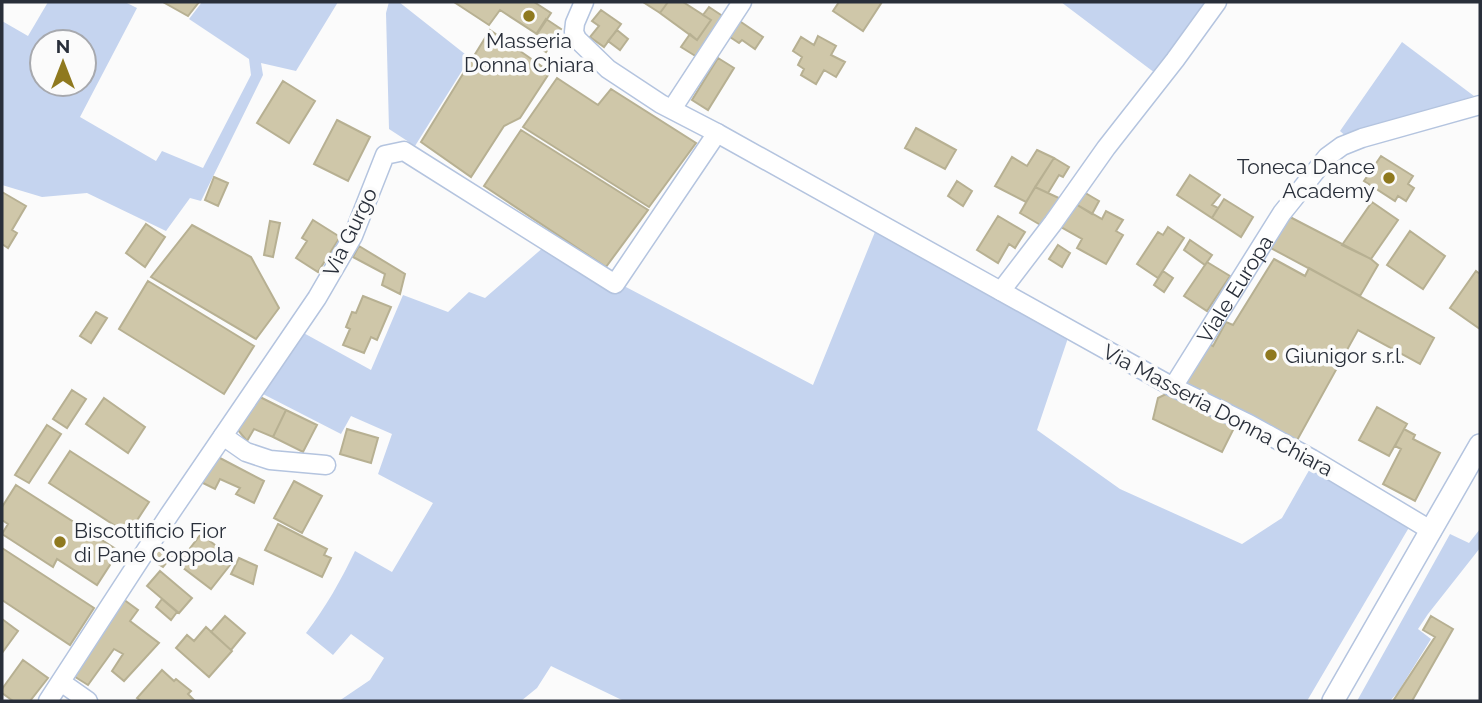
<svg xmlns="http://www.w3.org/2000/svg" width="1482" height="703" font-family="Raleway,sans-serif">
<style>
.green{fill:#c5d4ef;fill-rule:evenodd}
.building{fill:#cfc7a9;stroke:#b7b092;stroke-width:2}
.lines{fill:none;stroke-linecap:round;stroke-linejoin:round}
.minor-casing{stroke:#b4c4df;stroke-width:21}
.tertiary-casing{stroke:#b4c4df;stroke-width:24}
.minor{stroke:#fff;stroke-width:18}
.tertiary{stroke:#fff;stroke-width:21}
.poi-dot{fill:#8f791f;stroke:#fbfbfb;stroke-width:2.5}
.labels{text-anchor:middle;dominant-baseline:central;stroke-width:7;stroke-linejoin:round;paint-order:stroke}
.poi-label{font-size:21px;fill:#292f3a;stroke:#fbfbfb;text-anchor:start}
.street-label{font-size:21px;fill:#292f3a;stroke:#fbfbfb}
</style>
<rect width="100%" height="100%" fill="#fbfbfb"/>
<path class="green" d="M48,2h77l12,6 -57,109 76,44 6,-10 41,17 48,-93 -2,-16 -60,-40 13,-17h136l-42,69 -35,-8 2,12 -62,126 -11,-3 -24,33 -79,-38 -45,4 -40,-12v-164l26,15zM42,42h42v42h-42z
M389,2h10l71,56 -55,88 -26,-17 -3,-116z
M1061,2h150l-52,74z
M1402,42l72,54 -125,43 -9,-8z
M877,227l192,108 -32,95 83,59 122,55 40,-26 30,-53 99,59 -104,177h-683l-73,-35 -14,22 -16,13h-182l31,-21 14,-22 -33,-24 -18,21 -27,-22c20,-26 35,-53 49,-82l37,21 41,-69 -55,-29 14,-40 -41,-18 -10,18 -80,-41 39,-62 71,39 32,-75 45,17 21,-20 16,6 60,-52 71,48 8,-8 189,99z
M1480,529v19l-52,66 -10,15 13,10 -33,53 -8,9h-33l93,-167 19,9z"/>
<path class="building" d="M163,2h36l-11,14z
M454,2h80l17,11 -14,21 -37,-24 -11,15z
M643,2h25l-8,11z
M668,2h15l28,18 -14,20 -37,-27z
M839,2h43l-19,29 -30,-20z
M709,7l15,10 -27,40 -16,-10 9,-13 7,6 14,-20 -8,-5z
M601,10l20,14 -17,23 -14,-10 9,-11 -7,-5z
M546,19l15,10 -15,23 -15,-10z
M738,20l25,17 -8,12 -13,-9 -3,3 -12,-8z
M490,30l60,42 -30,46 -16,8 -33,51 -50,-35z
M617,30l11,9 -8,11 -12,-9z
M818,36l18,10 -5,9 14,7 -9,15 -12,-7 -8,14 -15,-9 3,-6 -6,-4 4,-8 -9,-6 8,-14 13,8z
M718,58l16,10 -26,42 -16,-10z
M557,78l41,27 13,-16 85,54 -47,64 -126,-80z
M283,81l32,20 -26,42 -32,-20z
M337,120l33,17 -22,44 -34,-17z
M916,128l40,22 -11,19 -40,-21z
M521,130l127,80 -42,57 -122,-81z
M1037,150l17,8 -28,44 -31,-16 17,-29 15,9z
M1381,156l32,20 -5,8 6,4 -8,13 -8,-5 -3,5 -31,-20z
M1054,158l15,9 -6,10 -4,-2 -11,18 -13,-6z
M1190,175l30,20 -8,10 6,3 -6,10 -35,-23z
M214,177l14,6 -10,23 -13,-6z
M957,181l15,10 -9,15 -15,-10z
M1035,187l28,13 -19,27 -24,-14z
M1082,191l17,10 -7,13 -18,-11z
M2,192l24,14 -14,24 5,3 -9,15 -6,-4z
M1224,199l29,18 -12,20 -29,-19z
M1372,202l26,18 -27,39 -29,-14z
M1074,203l28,16 4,-8 17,9 -7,11 7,4 -17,29 -29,-16 5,-9 -21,-12z
M998,216l27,16 -10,16 -6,-4 -11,19 -21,-13z
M1290,217l81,42 7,6 -18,31 -91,-49z
M313,220l27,17 -22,35 -22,-14 11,-17 -5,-3z
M270,221l10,2 -7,34 -9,-2z
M146,224l19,13 -20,30 -19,-14z
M192,225l59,32 28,51 -23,31 -105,-62z
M1168,227l16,11 -26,40 -21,-14 21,-32 5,3z
M1410,231l35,25 -22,33 -36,-24z
M1190,240l22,15 -7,10 -21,-15z
M1058,245l12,8 -8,14 -13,-8z
M359,246l46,28 -5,20 -18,-9 3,-11 -32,-17z
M1274,259l31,17 4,-8 125,70 -14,26 -62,-34 -63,114 -113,-59 24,-43 7,4 13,-24 7,3z
M1207,262l23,14 -23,35 -23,-15z
M1163,271l10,7 -9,14 -10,-7z
M1476,271l4,3v55l-30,-21z
M148,281l106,65 -30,48 -105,-65z
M363,296l28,11 -14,33 -6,-3 -7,16 -21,-8 7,-16 -4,-2 6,-15 4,1z
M96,312l11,6 -16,25 -11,-7z
M72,390l14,9 -19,29 -14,-9z
M1172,391l64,33 -14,28 -69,-33 5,-21z
M258,396l28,14 -13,27 -19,-8 -7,12 -10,-12z
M104,398l41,29 -17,26 -42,-29z
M1377,407l30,17 -18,32 -30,-16z
M286,410l31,15 -14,27 -30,-15z
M47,425l14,9 -32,49 -14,-8z
M347,429l31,9 -7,25 -31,-9z
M1404,429l11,6 -2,4 27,14 -25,48 -32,-17 18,-35 -6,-3z
M70,451l79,51 -21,32 -79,-51z
M218,457l46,24 -10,22 -18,-9 4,-6 -20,-9 -5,10 -14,-7z
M294,481l28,15 -20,37 -28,-15z
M16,485l103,66 -22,34 -40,-26 -4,8 -51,-33 6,-10 -6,-4v-13z
M278,524l49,25 -3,6 7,3 -9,19 -57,-27z
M201,534l33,26 -23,29 -33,-25z
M159,546l13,10 -9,11 -13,-8z
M2,548l92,60 -24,37 -68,-45z
M239,558l18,8 -4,18 -22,-10z
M160,571l32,27 -13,15 -32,-27z
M123,599l15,11 -8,11 29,22 -35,38 -12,-10 11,-17 -9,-5 -26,36 -16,-10z
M162,599l15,13 -6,8 -15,-13z
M225,616l20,17 -14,17 -20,-18z
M1431,616l22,13 -41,72h-19l42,-64 -12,-7z
M2,619l16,12 -16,22z
M206,627l26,24 -23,26 -33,-29 11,-13 7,6z
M23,660l25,18 -18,23h-17l-11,-8v-4z
M162,670l12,11 2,-2 15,12 -3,3 7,7h-54l-4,-3z"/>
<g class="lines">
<defs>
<g id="minor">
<path d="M584,2l-9,21 -1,9 3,7 31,30 53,35 56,29 456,254 76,37 63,35 120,72"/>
<path d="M672,109l70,-107"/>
<path d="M1001,291l52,-68 53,-75 69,-88 42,-58"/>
<path id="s1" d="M1173,387l109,-174 45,-56 15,-11 20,-8 118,-33"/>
<path d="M223,436l23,16 24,8 56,5"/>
<path d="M61,682l27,19"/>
<path d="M48,701l121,-186 148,-217 36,-62 32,-81 19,-4 211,133 102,-151"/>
</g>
<path id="tertiary" d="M1333,701l147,-256"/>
</defs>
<use href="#minor" class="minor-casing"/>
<use href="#tertiary" class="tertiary-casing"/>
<use href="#minor" class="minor"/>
<use href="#tertiary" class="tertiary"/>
</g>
<g class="poi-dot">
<circle cx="529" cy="16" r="7"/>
<circle cx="1389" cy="178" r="7"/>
<circle cx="1271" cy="355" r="7"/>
<circle cx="60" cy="542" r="7"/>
</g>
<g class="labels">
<g class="poi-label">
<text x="529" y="40" text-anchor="middle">Masseria<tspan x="529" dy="24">Donna Chiara</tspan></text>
<text x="1375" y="166" text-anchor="end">Toneca Dance<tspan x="1375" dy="24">Academy</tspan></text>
<text x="1285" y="355">Giunigor s.r.l.</text>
<text x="74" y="530">Biscottificio Fior<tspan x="74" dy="24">di Pane Coppola</tspan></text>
</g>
<g class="street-label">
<text transform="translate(350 232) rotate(-64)">Via Gurgo</text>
<text stroke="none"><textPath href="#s1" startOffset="116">Viale Europa</textPath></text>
<text transform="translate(1218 410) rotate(28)">Via Masseria Donna Chiara</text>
</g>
</g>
<rect width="1482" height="703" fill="none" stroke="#292f3a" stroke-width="7"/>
<g transform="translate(63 63)"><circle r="33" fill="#fbfbfb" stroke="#a7a9ae" stroke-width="2"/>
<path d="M0-5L12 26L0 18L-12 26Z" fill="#8f791f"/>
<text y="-10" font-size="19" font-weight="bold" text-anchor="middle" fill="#292f3a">N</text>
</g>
</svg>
